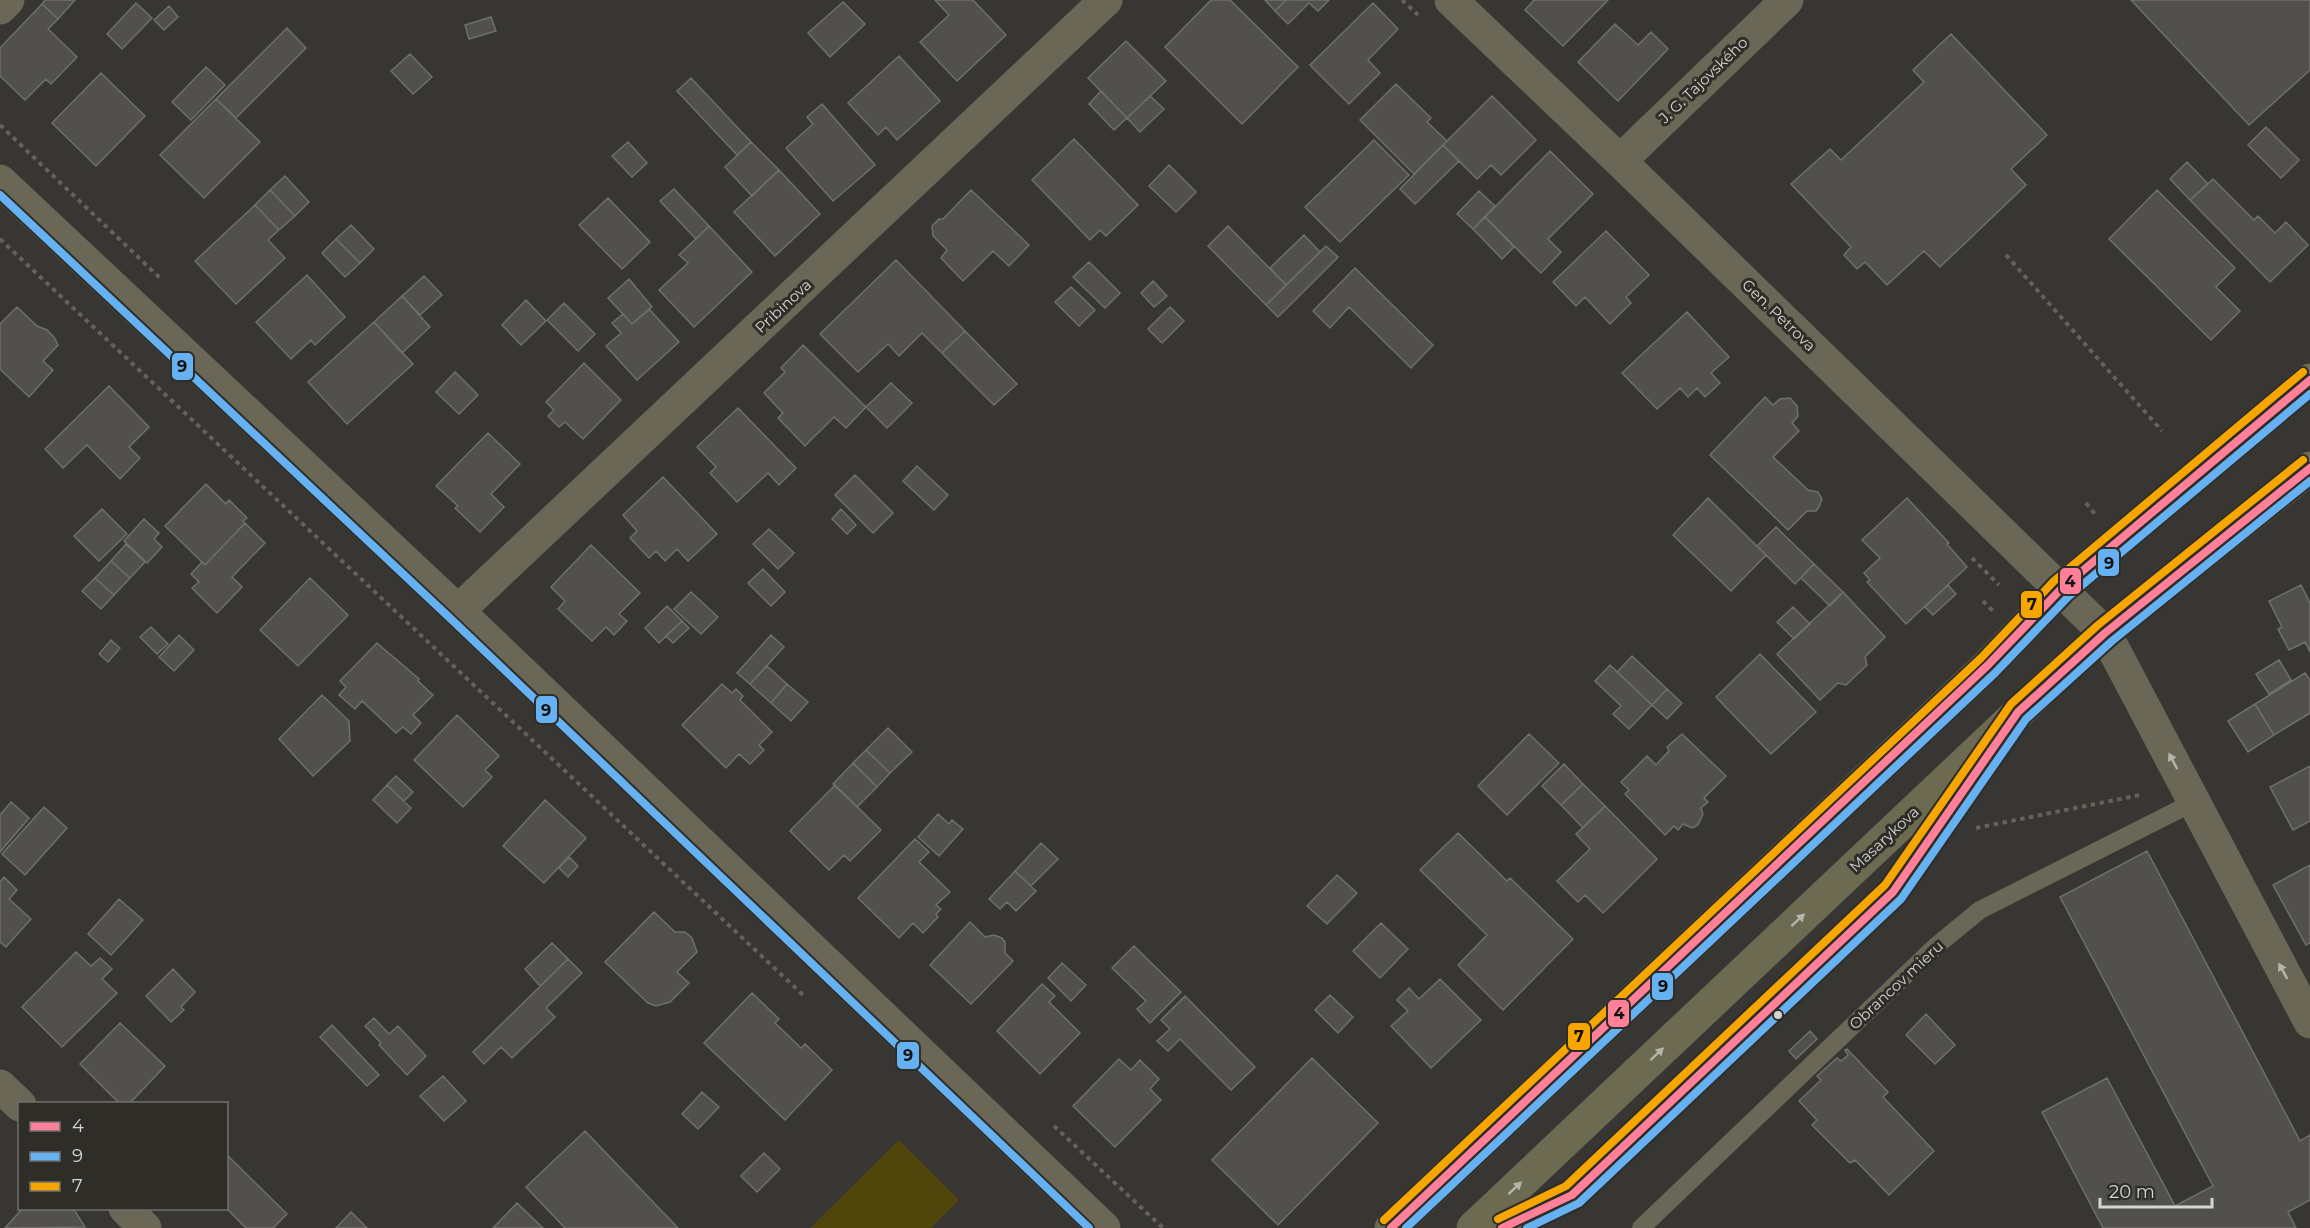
<svg xmlns="http://www.w3.org/2000/svg" width="2310" height="1228" font-family="Montserrat,sans-serif">
<style>
.green{fill:#50460b}
.building{fill:#51504e;stroke:#706f6c;stroke-width:1.5}
.lines{fill:none;stroke-linecap:round;stroke-linejoin:round}
.path{stroke:#656358;stroke-width:4;stroke-dasharray:4.5 4.5;stroke-linecap:butt}
.service{stroke:#6b6756;stroke-width:18}
.minor{stroke:#6b6756;stroke-width:33}
.secondary{stroke:#6d6a52;stroke-width:33}
.bus-1-casing{stroke:#2e2d28;stroke-width:12}
.bus-2-casing{stroke:#2e2d28;stroke-width:12}
.bus-3-casing{stroke:#2e2d28;stroke-width:12}
.bus-1{stroke:#ff8098;stroke-width:8}
.bus-2{stroke:#66b1f2;stroke-width:8}
.bus-3{stroke:#f7a600;stroke-width:8}
.oneway{fill:#b6b4ad}
.oneway2{fill:#b6b5ac}
.bus-dot{fill:#d6d5d2;stroke:#2e2d28;stroke-width:2}
.labels{text-anchor:middle;dominant-baseline:central;stroke-width:6;stroke-linejoin:round;paint-order:stroke}
.street-label{font-size:15px;fill:#d6d5d2;stroke:#2e2d28}
.line-badge{stroke:#2e2d28;stroke-width:2}
.pale-badge-label{font-size:16px;text-anchor:middle;font-weight:bold;fill:#111}
</style>
<rect width="100%" height="100%" fill="#373633"/>
<path class="green" d="M899,1140l60,60 -28,28h-121z"/>
<path class="building" d="M45,0h30l-17,19 -16,-15z
M935,0h38l33,35 -49,46 -37,-39 29,-27z
M1211,0h19l68,67 -56,57 -77,-77z
M1265,0h21l-11,11z
M1286,0h43l-11,11 -9,-8 -21,21 -13,-13z
M1534,0h74l-45,46 -38,-36z
M2131,0h179v70l-61,55z
M843,2l22,22 -35,33 -22,-24z
M136,3l16,15 -30,31 -15,-15z
M1373,3l25,26 -30,31 12,13 -31,31 -39,-39z
M42,4l16,15 -10,10 29,28 -26,27 -5,-5 -21,21 -25,-24v-28z
M169,6l9,11 -14,13 -10,-10z
M491,17l5,14 -27,8 -4,-14z
M1615,24l23,21 13,-13 17,17 -50,52 -40,-39z
M287,28l19,20 -70,70 -20,-19z
M1951,34l96,101 -36,34 15,16 -86,82 -16,-16 -37,34 -22,-23 -8,7 -13,-14 7,-8 -60,-63 39,-35 11,11 83,-78 -11,-12z
M1126,41l40,40 -39,37 -39,-40z
M410,54l22,23 -19,17 -22,-23z
M899,56l41,45 -43,39 -11,-13 -8,8 -30,-32z
M206,67l19,18 -34,35 -19,-18z
M101,73l44,43 -49,50 -44,-43z
M691,78l60,64 -14,13 -60,-64z
M1396,84l35,34 -4,4 20,19 -33,33 -54,-54z
M1101,91l26,27 -13,12 -25,-26z
M1150,96l14,13 -24,23 -13,-14z
M1492,96l44,44 -35,35 -10,-10 -14,14 -34,-34z
M216,99l44,43 -56,56 -44,-43z
M822,104l53,61 -42,36 -47,-53 27,-24 -6,-7z
M2266,127l33,33 -18,18 -33,-33z
M1074,139l64,66 -32,31 -6,-6 -10,10 -58,-60z
M1374,140l35,35 -69,67 -35,-35z
M628,142l19,21 -15,14 -20,-21z
M751,142l28,28 -27,26 -27,-29z
M1443,145l16,16 -44,43 -15,-15z
M1550,151l43,43 -45,45 13,13 -20,21 -56,-56z
M2187,162l21,22 -18,16 -20,-21z
M1169,165l27,27 -20,20 -27,-26z
M779,170l41,44 -45,42 -41,-44z
M285,176l24,26 -14,14 -25,-26z
M2213,179l41,41 4,-4 17,17 11,-11 22,23 -38,37 -80,-82z
M674,189l35,37 -13,13 -36,-38z
M270,190l25,26 -16,14 -24,-25z
M971,190l58,55 -20,21 -16,-15 -30,30 -22,-23 6,-8 -14,-14 -1,-10 7,-7h4z
M2157,190l78,78 -19,19 24,24 -29,29 -102,-101z
M1479,191l16,15 -22,23 -16,-15z
M608,198l42,44 -28,27 -43,-44z
M255,205l24,25 -11,10 17,18 -49,46 -41,-43z
M1485,217l29,30 -12,12 -29,-30z
M351,225l23,24 -14,14 -24,-24z
M709,226l43,46 -58,55 -35,-37 29,-27 -9,-8z
M1228,226l58,59 -20,20 -58,-59z
M1606,231l43,44 -23,22 5,6 -21,21 -25,-27 -9,9 -23,-24z
M1304,235l16,17 -34,33 -16,-17z
M336,239l24,24 -15,14 -23,-24z
M1326,246l12,11 -60,60 -12,-12z
M896,260l69,71 -23,22 -20,-20 -23,23 -11,-12 -30,28 -38,-38z
M1089,262l31,31 -15,15 -32,-31z
M1355,268l78,77 -22,23 -62,-61 -19,21 -17,-17z
M307,275l38,42 -30,28 -4,-5 -20,19 -35,-37z
M424,276l18,19 -22,20 -18,-19z
M629,279l23,28 -20,17 -24,-26z
M1153,281l14,15 -13,11 -13,-14z
M1071,287l24,23 -16,16 -24,-24z
M402,296l28,31 -28,26 -28,-31z
M526,300l20,21 -25,24 -19,-20z
M564,303l31,31 -17,17 -31,-31z
M17,307l20,19 10,4 7,7 4,8 -15,16 10,9 -24,27 -29,-28v-45z
M1170,307l14,14 -22,22 -14,-14z
M649,309l30,33 -42,38 -31,-34 15,-13 -9,-10 11,-9 9,10z
M1687,312l42,45 -18,16 9,10 -15,14 -8,-9 -9,9 -8,-9 -23,21 -35,-36z
M374,322l39,42 -66,60 -39,-42z
M965,331l52,53 -23,21 -52,-52z
M803,345l63,62 -20,21 -12,-11 -29,29 -27,-28 5,-5 -19,-20 21,-21 -4,-4z
M584,363l37,37 -38,39 -18,-17 -6,5 -11,-11 6,-6 -8,-8z
M455,372l23,23 -19,19 -23,-22z
M891,383l21,20 -25,25 -21,-21z
M109,386l40,41 -20,20 11,11 -20,21 -33,-34 -24,23 -18,-19z
M1765,397l8,8 7,-6 10,-1 7,8 1,10 -6,7 7,8 -26,26 35,33 10,2 4,7 -3,8 -3,4h-9l-19,19 -78,-75z
M738,408l58,60 -17,17 -11,-12 -31,29 -27,-29 6,-6 -19,-20z
M488,433l32,31 -29,30 13,13 -24,25 -25,-24 3,-2 -22,-20z
M917,466l31,29 -14,15 -31,-29z
M855,475l38,38 -20,20 -38,-38z
M663,477l54,57 -29,27 -11,-12 -12,12 -9,-10 -7,7 -19,-20 7,-7 -14,-16z
M206,484l20,20 3,-4 18,18 -4,3 2,2 -40,42 -40,-39z
M1708,498l58,57 -35,36 -58,-56z
M1907,498l42,45 -2,1 20,23 -61,57 -39,-42 3,-2 -6,-7 16,-15 -18,-18z
M102,509l25,25 -28,27 -25,-25z
M841,509l15,16 -9,9 -15,-15z
M144,519l15,14 -5,6 8,8 -15,16 -23,-22z
M245,523l20,20 -33,34 10,10 -25,26 -25,-25 7,-6 -8,-8 11,-12 3,3z
M1776,527l38,37 -19,20 -38,-38z
M769,529l25,24 -16,16 -25,-25z
M126,544l19,18 -15,16 -19,-17z
M591,545l49,48 -21,21 8,7 -13,14 -8,-8 -14,14 -34,-32 7,-8 -14,-14z
M111,561l19,17 -16,17 -19,-17z
M1814,564l29,28 -13,14 -29,-28z
M763,569l22,23 -14,14 -23,-23z
M95,578l19,17 -13,14 -19,-18z
M310,578l38,37 -50,51 -38,-36z
M1948,585l8,9 -23,21 -8,-8z
M2301,585l9,18v49l-5,-10 -16,8 -11,-21 4,-2 -13,-26z
M691,592l27,25 -17,17 -27,-25z
M1843,592l42,45 -20,20 2,8 -21,20 -8,-2 -18,17 -43,-46z
M667,606l15,15 -23,22 -14,-15z
M1793,607l17,17 -16,15 -17,-17z
M682,621l7,7 -16,15 -7,-7z
M151,627l17,17 -11,10 -17,-17z
M179,635l15,15 -20,21 -15,-14z
M771,635l13,12 -34,37 -13,-11z
M111,640l9,8 -12,14 -9,-8z
M377,643l42,36 -1,2 15,14 -20,20 8,8 -10,11 -8,-7 -7,6 -34,-32 -7,8 -16,-14 7,-8 -6,-6z
M1760,654l56,58 -45,42 -55,-57z
M1632,656l35,33 -15,16 -35,-33z
M2279,660l12,20 -22,14 -13,-20z
M1610,665l42,40 -23,24 -16,-15 8,-8 -26,-25z
M767,666l20,18 -16,19 -21,-19z
M2305,673l5,7v33l-36,22 -19,-31z
M722,684l10,9 4,-4 7,7 -3,4 32,32 -13,13 5,5 -14,14 -11,-10 -13,14 -44,-43z
M787,684l21,18 -17,19 -20,-18z
M1667,689l15,14 -15,16 -15,-14z
M322,695l27,26 1,20 -37,35 -34,-37z
M2255,704l19,31 -26,17 -20,-31z
M457,715l42,41 -14,14 7,7 -29,30 -49,-47z
M888,728l24,24 -22,21 -24,-23z
M1529,734l30,29 -52,52 -29,-29z
M1682,734l44,42 -22,22 4,4 -7,6 2,6 -5,11 -6,3 -9,-4 -5,6 -4,-4 -9,9 -40,-41 4,-4 -8,-8 26,-26 9,9 13,-14 -2,-4z
M866,750l24,23 -13,14 -24,-24z
M853,763l24,24 -20,20 -24,-23z
M1564,764l19,20 -22,21 -19,-19z
M2310,766v55l-17,9 -23,-43z
M396,776l17,16 -9,9 -17,-16z
M1583,784l22,22 -22,22 -22,-23z
M387,785l24,23 -14,15 -24,-23z
M835,785l46,45 -31,31 -6,-6 -15,15 -39,-39z
M545,800l41,38 -42,45 -41,-37z
M11,802l18,16 -29,34v-37z
M1605,806l52,53 -54,54 -18,-18 -7,7 -21,-21 33,-32 -14,-15z
M44,807l23,21 -42,47 -23,-21z
M938,814l11,10 3,-4 11,9 -24,27 -21,-19z
M1458,833l49,48 3,-3 63,61 -70,71 -45,-45 29,-30 -67,-65z
M915,839l14,13 -10,10 31,30 -14,13 5,4 -5,5 2,3 -15,16 -10,-10 -14,15 -41,-40z
M1041,843l17,16 -27,27 -16,-15z
M2147,851l153,290 10,-6v65l-22,12 8,16h-193l-61,-116 65,-34 68,128 38,-20 -153,-289z
M569,857l9,9 -10,11 -9,-9z
M2310,865v78l-4,2 -33,-60z
M1015,871l21,20 -20,20 -9,-9 -7,7 -11,-10z
M1337,875l20,18 -30,31 -20,-18z
M4,877l13,13 -8,9 22,20 -25,28 -6,-5v-60z
M119,899l24,21 -32,35 -23,-21z
M654,912l21,20h10l7,6 5,14 -20,20 12,11 -19,19 -14,4 -8,-3 -43,-41z
M970,922l15,15 9,-2 8,3 3,4v11l8,8 -42,43 -41,-39z
M1381,923l27,26 -28,29 -27,-27z
M552,943l16,16 -28,27 -15,-17z
M1134,946l47,46 -31,31 -13,-14 9,-8 -34,-33z
M76,952l15,14 9,-8 12,11 -10,10 15,14 -55,54 -40,-40z
M568,959l14,14 -36,35 9,9 -43,41 -11,-11 -17,17 -11,-12z
M1062,963l24,22 -15,16 -23,-23z
M173,969l22,23 -14,15 3,3 -13,12 -25,-26z
M1440,979l41,41 -50,48 -40,-42 17,-15 -11,-11 12,-12 10,11z
M1042,984l13,12 -6,6 31,31 -40,41 -43,-43z
M752,993l27,26 -4,4 26,25 4,-4 27,26 -47,50 -81,-77z
M1330,995l23,22 -15,16 -23,-23z
M1185,996l70,71 -24,23 -51,-51 -12,12 -11,-10 13,-12 -9,-9z
M1926,1014l29,31 -20,19 -29,-29z
M374,1018l15,16 9,-8 28,30 -19,19 -28,-30 2,-2 -16,-17z
M120,1023l45,43 -36,38h-9l-40,-40z
M332,1025l47,50 -12,11 -47,-49z
M1810,1031l7,8 -21,20 -7,-8z
M1847,1049l41,43 -5,5 51,54 -45,44 -34,-35 -5,3 -38,-38 5,-5 -18,-19 22,-21 -4,-4 20,-18 4,3 7,-6 -3,-5z
M1312,1058l66,65 -100,102 -66,-65z
M1119,1059l12,11 9,-10 19,19 -9,10 11,11 -46,47 -42,-41z
M443,1076l23,25 -22,20 -24,-25z
M702,1092l17,15 -21,22 -16,-15z
M585,1131l93,97h-113l-39,-41z
M764,1153l16,16 -23,23 -16,-16z
M226,1154l61,60 -14,14h-27l-20,-20z
M517,1203l26,25h-50z
M23,1208h45l7,3 10,16 -80,1z
M351,1212l16,16h-31z"/>
<g class="lines">
<path class="path" d="M1402,0l16,15
M0,125l161,154
M0,239l803,756
M2006,255l156,176
M2086,503l9,11
M1972,558l27,27
M1983,601l10,10
M1976,828l164,-33
M1054,1126l109,102"/>
<path class="service" d="M1502,1228l70,-33 321,-303 92,-132
M1641,1228l295,-282 44,-36 214,-108"/>
<path class="minor" d="M1451,0l169,161 485,472 205,389
M0,8l8,-8
M1620,161l167,-161
M0,181l458,430 646,617
M458,611l648,-611
M0,1086l20,19
M125,1208l20,20"/>
<path class="secondary" d="M1391,1228l597,-563 73,-76 249,-209
M1473,1228l582,-550 50,-45 205,-165"/>
<defs>
<path id="bus-1" d="M1391,1228l597,-563 73,-76 249,-209
M1502,1228l70,-33 321,-303 125,-180 87,-79 205,-165"/>
<path id="bus-2" d="M0,195l451,424 638,609
M1406,1228l589,-555 73,-76 242,-203
M1527,1228l52,-25 322,-304 125,-180 86,-78 198,-160"/>
<path id="bus-3" d="M1498,1219l68,-33 319,-301 126,-181 87,-79 205,-165
M1384,1220l597,-562 73,-77 249,-209"/>
</defs>
<use href="#bus-1" class="bus-1-casing"/>
<use href="#bus-2" class="bus-2-casing"/>
<use href="#bus-3" class="bus-3-casing"/>
<use href="#bus-1" class="bus-1"/>
<use href="#bus-2" class="bus-2"/>
<use href="#bus-3" class="bus-3"/>
</g>
<defs><path id="oneway-solid" d="M-6-.8H1V-3.2L6.5 0L1 3.2V.8H-6Z" transform="scale(1.5)"/></defs>
<g class="oneway">
<use href="#oneway-solid" transform="translate(2173 761) rotate(-118)"/>
<use href="#oneway-solid" transform="translate(2283 971) rotate(-118)"/>
</g>
<g class="oneway2">
<use href="#oneway-solid" transform="translate(1798 920) rotate(-43)"/>
<use href="#oneway-solid" transform="translate(1657 1054) rotate(-43)"/>
<use href="#oneway-solid" transform="translate(1515 1188) rotate(-43)"/>
</g>
<circle class="bus-dot" cx="1778" cy="1015" r="5"/>
<g class="labels">
<g class="street-label">
<text transform="translate(1703 80) rotate(-44)">J. G. Tajovského</text>
<text transform="translate(783 306) rotate(-43)">Pribinova</text>
<text transform="translate(1779 315) rotate(44)">Gen. Petrova</text>
<text transform="translate(1884 839) rotate(-43)">Masarykova</text>
<text transform="translate(1896 985) rotate(-43)">Obrancov mieru</text>
</g>
</g>
<g class="line-badge">
<rect x="171" y="352" width="23" height="29" rx="6" fill="#66b1f2"/>
<rect x="2097" y="548" width="23" height="29" rx="6" fill="#66b1f2"/>
<rect x="2059" y="567" width="23" height="28" rx="6" fill="#ff8098"/>
<rect x="2020" y="590" width="23" height="29" rx="6" fill="#f7a600"/>
<rect x="535" y="695" width="23" height="29" rx="6" fill="#66b1f2"/>
<rect x="1651" y="972" width="23" height="29" rx="6" fill="#66b1f2"/>
<rect x="1607" y="999" width="23" height="29" rx="6" fill="#ff8098"/>
<rect x="1567" y="1022" width="24" height="29" rx="6" fill="#f7a600"/>
<rect x="896" y="1041" width="24" height="29" rx="6" fill="#66b1f2"/>
</g>
<g class="pale-badge-label">
<text x="182" y="372">9</text>
<text x="2109" y="569">9</text>
<text x="2070" y="587">4</text>
<text x="2032" y="610">7</text>
<text x="546" y="716">9</text>
<text x="1663" y="992">9</text>
<text x="1619" y="1019">4</text>
<text x="1579" y="1042">7</text>
<text x="908" y="1061">9</text>
</g>
<rect x="18" y="1102" width="210" height="108" fill="#2e2d28" stroke="#71706c" stroke-width="1.5"/>
<rect x="30" y="1122" width="30" height="9" fill="#ff8098" stroke="#71706c" stroke-width="1.5"/>
<text x="72" y="1132" font-size="18" fill="#d6d5d2">4</text>
<rect x="30" y="1152" width="30" height="9" fill="#66b1f2" stroke="#71706c" stroke-width="1.5"/>
<text x="72" y="1162" font-size="18" fill="#d6d5d2">9</text>
<rect x="30" y="1182" width="30" height="9" fill="#f7a600" stroke="#71706c" stroke-width="1.5"/>
<text x="72" y="1192" font-size="18" fill="#d6d5d2">7</text>
<path d="M2100 1198v9h112v-9" fill="none" stroke="#d6d5d2" stroke-width="3"/>
<text x="2109" y="1198" font-size="18" fill="#d6d5d2" stroke="#2e2d28" stroke-width="4.5" paint-order="stroke">20 m</text>
</svg>
